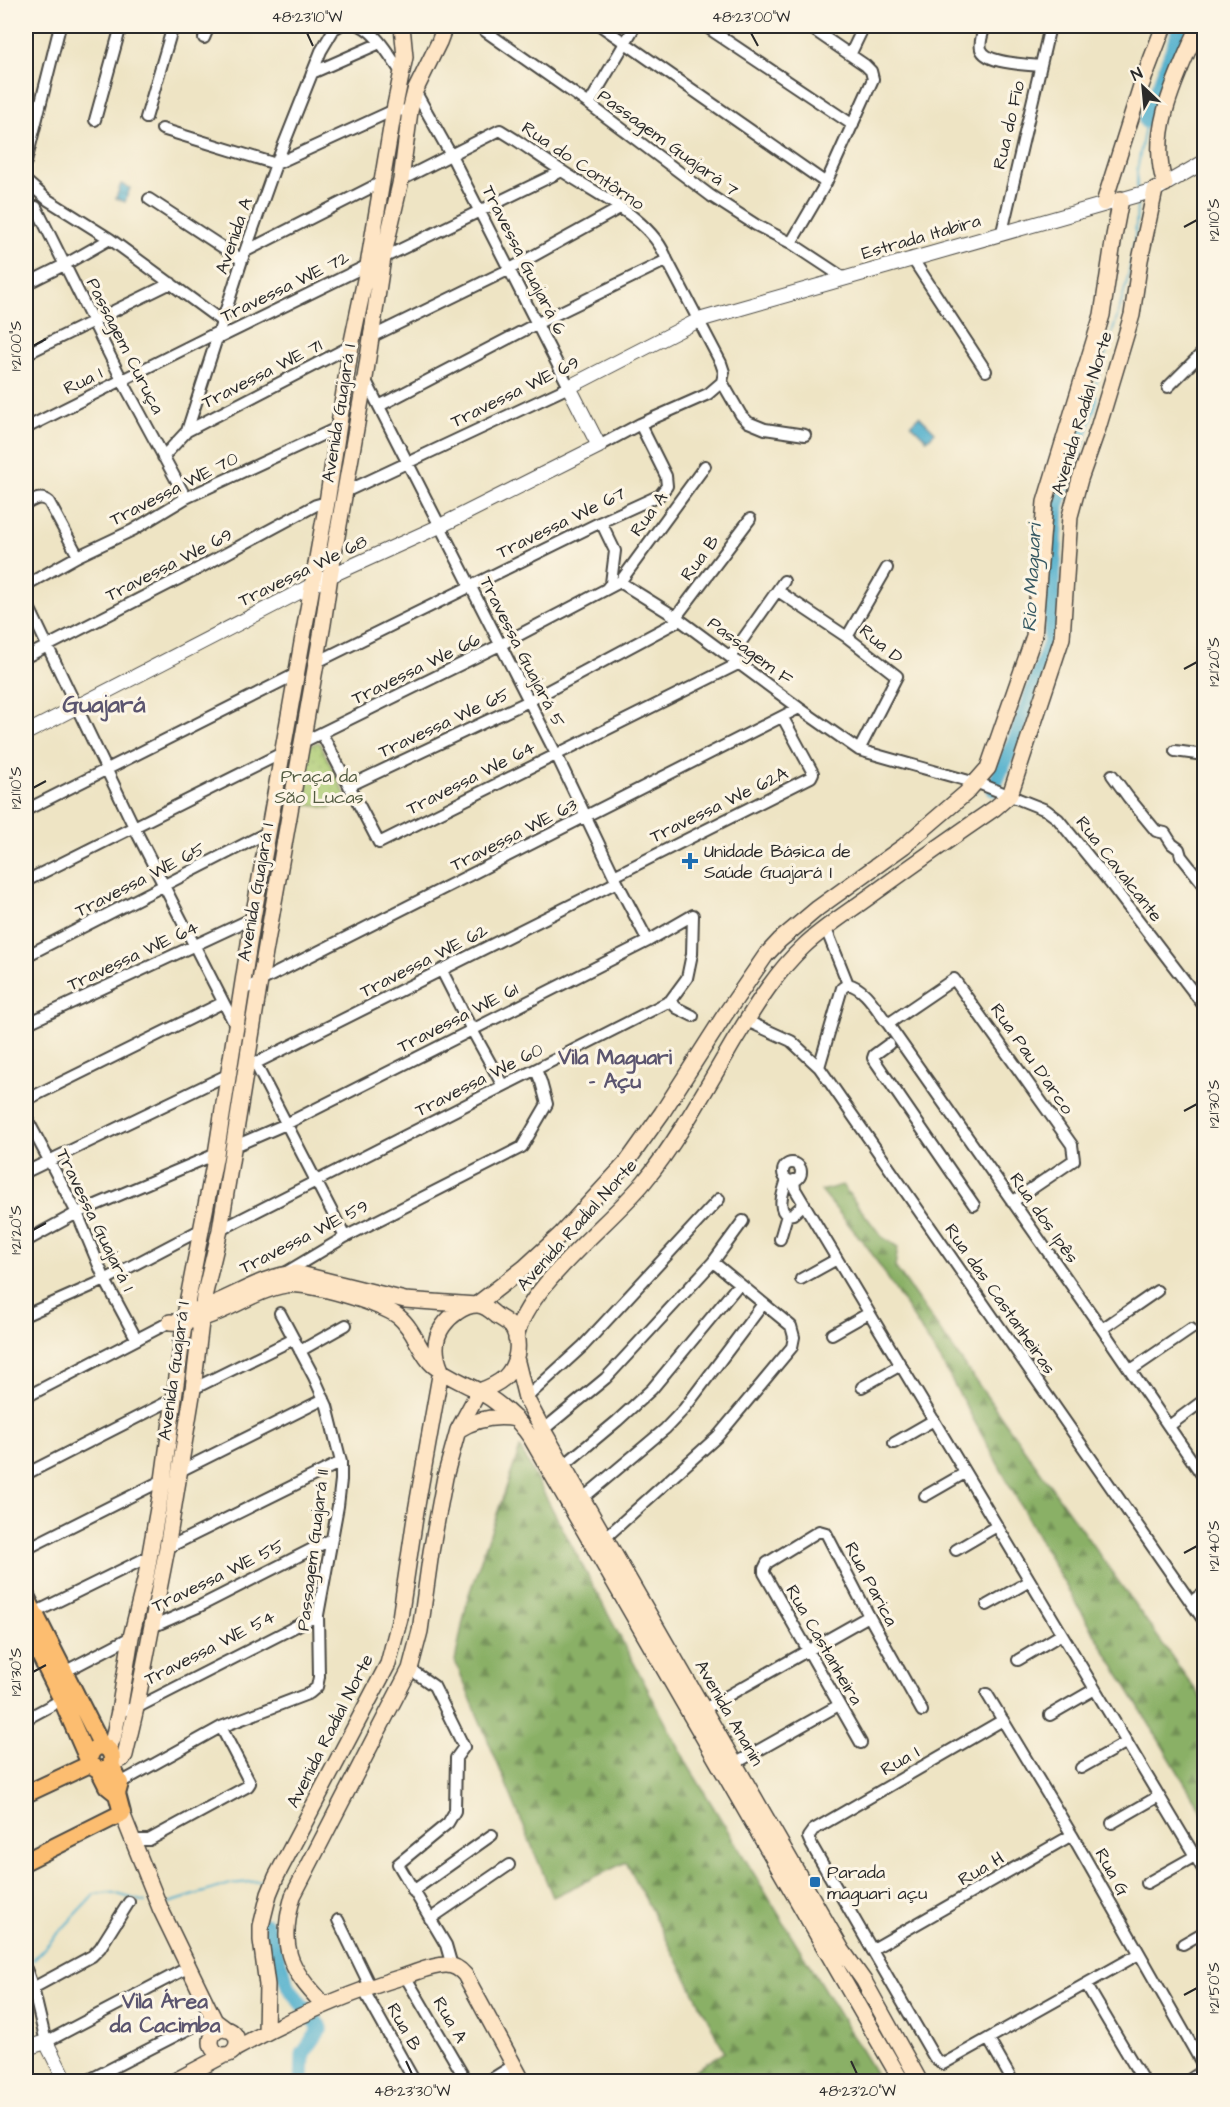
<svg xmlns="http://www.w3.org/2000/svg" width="1230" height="2107" font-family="'Architects Daughter',sans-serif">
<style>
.forest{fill:url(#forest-firs);stroke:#5a6e48;stroke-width:1.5}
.park{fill:url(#park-dots);stroke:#6c7c50;stroke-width:1.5}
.water{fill:url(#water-ripples);stroke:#3c6c7c;stroke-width:1.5}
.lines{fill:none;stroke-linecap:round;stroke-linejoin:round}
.stream{stroke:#4daecc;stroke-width:2}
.river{stroke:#4daecc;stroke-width:15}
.minor-casing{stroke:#484742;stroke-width:14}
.tertiary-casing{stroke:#484742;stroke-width:16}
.secondary-casing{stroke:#484742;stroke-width:18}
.primary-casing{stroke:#484742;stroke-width:20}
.minor{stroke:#fff;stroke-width:10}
.tertiary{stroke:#fff;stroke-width:14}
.secondary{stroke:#fee5c5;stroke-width:15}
.primary{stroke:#fcbd6f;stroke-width:16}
.ticks{fill:none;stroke:#2b2b2b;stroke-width:2}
.poi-dot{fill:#1f6fb2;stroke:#fcf5e5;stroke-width:2}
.labels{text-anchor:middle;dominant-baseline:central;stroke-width:6;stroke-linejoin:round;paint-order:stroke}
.street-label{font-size:18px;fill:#2b2b2b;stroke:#fcf5e5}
.park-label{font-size:18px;fill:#525b41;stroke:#fcf5e5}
.poi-label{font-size:18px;fill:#2b2b2b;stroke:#fcf5e5;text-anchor:start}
.water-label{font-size:20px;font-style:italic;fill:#375963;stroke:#fcf5e5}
.quarter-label{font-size:21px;font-weight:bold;fill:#5b556f;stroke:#fcf5e5}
.district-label{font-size:24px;font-weight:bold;fill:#5b556f;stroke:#fcf5e5}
.neatline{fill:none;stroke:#2b2b2b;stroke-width:2}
.ticks-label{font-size:15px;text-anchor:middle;fill:#2b2b2b}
</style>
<defs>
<pattern id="forest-firs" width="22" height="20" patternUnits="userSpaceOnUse" patternTransform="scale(1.5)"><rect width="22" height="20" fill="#8ab066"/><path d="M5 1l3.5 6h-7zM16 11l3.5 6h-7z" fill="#718f54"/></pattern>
<pattern id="park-dots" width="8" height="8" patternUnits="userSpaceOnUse" patternTransform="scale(1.5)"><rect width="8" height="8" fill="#adcc74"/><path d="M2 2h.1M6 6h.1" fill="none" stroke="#95af65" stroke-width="1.8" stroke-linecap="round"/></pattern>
<pattern id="water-ripples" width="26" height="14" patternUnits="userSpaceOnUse" patternTransform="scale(1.5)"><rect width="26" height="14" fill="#4daecc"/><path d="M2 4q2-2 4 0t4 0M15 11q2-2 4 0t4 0" fill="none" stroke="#408ea6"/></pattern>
</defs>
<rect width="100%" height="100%" fill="#fcf5e5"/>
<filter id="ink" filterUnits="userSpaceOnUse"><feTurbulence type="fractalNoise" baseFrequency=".0167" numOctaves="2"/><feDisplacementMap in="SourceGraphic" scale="12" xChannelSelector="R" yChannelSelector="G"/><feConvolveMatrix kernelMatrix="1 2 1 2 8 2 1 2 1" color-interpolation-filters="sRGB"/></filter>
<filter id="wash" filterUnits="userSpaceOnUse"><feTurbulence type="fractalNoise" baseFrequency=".008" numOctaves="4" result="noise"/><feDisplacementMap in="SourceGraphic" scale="24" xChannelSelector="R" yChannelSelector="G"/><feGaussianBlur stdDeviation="1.35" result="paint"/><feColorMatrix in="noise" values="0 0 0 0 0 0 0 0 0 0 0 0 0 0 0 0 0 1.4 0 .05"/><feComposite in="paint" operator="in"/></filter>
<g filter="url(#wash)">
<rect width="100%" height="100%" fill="#eee4c4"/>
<path class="forest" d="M842,1185l40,52 16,10 -3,20 309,435v113l-147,-244 -116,-210 -72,-112 -48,-58z
M520,1448l169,319 191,314h-203l48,-29 -99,-190 -73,35 -98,-236 13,-64z"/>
<path class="park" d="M319,742l28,56 -18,10 -32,-5 8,-56z"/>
<path class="water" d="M121,184l9,4 -5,14 -9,-4z
M919,416l16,16 -8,8 -16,-16z"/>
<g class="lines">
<path class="stream" d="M1137,190v-19l9,-50
M1091,400c20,-66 46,-129 46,-198
M169,1903l61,-19 39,-4
M33,1960l62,-66 15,-2 35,10"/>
<path class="river" d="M1146,121l35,-95
M993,789l22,-50 35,-96 7,-136 34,-107
M266,1925l23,63 32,40 -18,26 -1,28"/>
</g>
</g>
<g filter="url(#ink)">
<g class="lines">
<defs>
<path id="minor" d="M361,26c17,8 29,31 40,46
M478,26l111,78 122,92 45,29 35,18 53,35
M601,26l225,157
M705,26l148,99
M985,26c-2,6 -6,16 -4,23 5,15 45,15 58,17
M204,38l5,-12
M850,55l14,-29
M312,73l68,-30
M589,104l46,-78
M146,118l27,-92
M95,120l26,-94
M162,129l114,35
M26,162l34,-136
M276,164l118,-54 16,1
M401,180l99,-50 16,10c15,10 30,21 46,31 34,23 91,48 105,89l54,103 3,9 -2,10 19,33 7,7 17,7 40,6
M26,181l22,19 62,39 113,83
M149,199l93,61
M36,207l86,173 64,118
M1002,232l48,-206
M791,243l35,-60 47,-104 -2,-8 -6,-6 -57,-39
M246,251l136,-69
M383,258l179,-87
M912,258l74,113
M26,284l40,-20 44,-25
M371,337l137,-67 112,-62
M217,339l151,-74
M26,354l145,-71
M365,379l191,375 61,128 31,59
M1168,387l36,-36
M379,406l157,-82 131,-64
M26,428l194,-97
M187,431l164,-85
M599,446l41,-22 68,-30 14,-12
M163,457l24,-26 55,-171 34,-96 45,-113 13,-22 5,-3
M345,492l224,-105 -118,-232 -36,-64
M26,504c8,-4 15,-9 23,-2l29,54
M601,522l14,29 -4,32 -4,5
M620,582l56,35 123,91 60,42 124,35 63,25 12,9 52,64 94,123
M26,585l52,-29 55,-26 53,-32 153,-71
M778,591l69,46 50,39 -38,74
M26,601l108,226 101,198
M676,617l74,-98
M847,637l40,-69
M731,656l53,-75
M26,657l166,-85 124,-67 11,-3
M317,662l284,-140 59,-27 7,-9 -1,-10 -26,-52
M322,734l57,109 361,-180
M301,743l199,-98 120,-63 85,-116
M1175,751l29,4
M1112,775l16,22 28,34 9,2 7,11 7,5 2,7 23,29
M349,786l180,-85 151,-81
M26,810l272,-137
M614,876l197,-99 2,-4 -30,-55
M26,881l256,-128
M826,929l22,55
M26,956l244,-125
M442,971l30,59 31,56
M848,984c18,4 29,27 40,40l214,305 102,149
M243,990l556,-282
M670,1001l7,7 16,8
M747,1021l44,20 28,26 385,554
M26,1024l227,-106
M888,1024l66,-45 118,166 2,15 -62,42
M889,1044l-15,11 -1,3 101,147
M255,1063l90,174
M819,1067l23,-79 6,-4
M246,1068l371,-186
M26,1100l196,-97
M26,1117l51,96 28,67 31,58
M783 1172a9 9 0 1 1 18 0a9 9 0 1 1-18 0Z
M26,1172l201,-97
M787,1179c-3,11 -11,29 0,36l6,-1 11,-10
M794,1180l1,9 409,682
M220,1230l450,-229 17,-23 5,-24 1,-39 -45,26 -362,183 -51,22
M780,1239l7,-24
M26,1241l51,-28 139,-59
M285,1273l60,-36 177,-90 25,-43 -6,-22 -5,-12
M801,1279l36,-20
M26,1315l79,-35 95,-50
M1102,1329l55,-38
M832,1334l37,-21
M300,1351l46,-26
M1131,1370l60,-41
M862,1387l39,-22
M193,1389l101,-50
M26,1397l144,-75
M526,1398l57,-52 136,-147
M1169,1426l35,-26
M543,1430l63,-52 107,-116 30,-41
M894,1443l40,-23
M563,1466l54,-45 35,-32 87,-105
M180,1471l144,-72
M26,1474l149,-76
M925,1496l40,-23
M582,1499l83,-70 19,-20 79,-105
M605,1538l113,-102 74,-89 2,-10 -3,-11 -78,-64
M167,1548l174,-86
M26,1549l137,-69
M956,1550l41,-24
M1191,1602l13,-10
M987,1605l43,-24
M34,1613l114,-56
M152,1627l46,-20 134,-68
M1018,1660l44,-26
M410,1669l24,17 30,61 -8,11 -1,53 -7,12 -50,41 48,81 6,21
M64,1672l67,-35
M987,1694l85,141 132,232
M119,1711l17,-3 182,-93
M699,1712l170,-96
M1050,1715l45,-26
M26,1719l39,-21
M1003,1720l-190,110 -5,7 3,7 123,213 9,7 196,-110
M861,1743l-97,-170v-4l3,-6 52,-32 7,2 43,83 53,95
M736,1763l103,-58
M1081,1768l46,-26
M120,1783l101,-56 89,-34 7,-6 2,-10 -1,-62 20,-109 3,-26v-18l-14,-56 -13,-29 -34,-64
M1112,1823l47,-27
M133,1840h16l99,-54 2,-3 -29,-56
M1147,1883l48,-27
M413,1891l79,-56
M430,1919l79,-54
M338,1920l32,66
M1183,1944l21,-12
M873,1949l199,-114
M26,1969l7,19 13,54 143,-75
M405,1976l62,106
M1086,1984l58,98
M33,1988l59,-32 8,-8 29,-46
M363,1989l52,93
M989,2040l24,42
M85,2082l123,-63
M487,2082l27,-17
M1186,2082l18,-12"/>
<path id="tertiary" d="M26,733l304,-157 110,-50 159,-80 -30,-59 130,-67 456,-130 49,-28
M26,2048l20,-6 20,40"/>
<path id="secondary" d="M1165,184c-18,-53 13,-110 34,-158
M1104,203l37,-117 23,-60
M476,1305l48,-37 36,-33 67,-73 35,-49 62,-97 42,-61 14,-15 38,-32 86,-62 62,-53 22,-25 46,-132 11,-134 57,-187 12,-79 7,-37
M196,1310c35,-10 64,-34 100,-37l109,27 71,5
M170,1322c45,3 75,-30 116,-37 20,-4 98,19 113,32 15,12 22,38 34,48 13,11 29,17 44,25 21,12 40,27 54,48l371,644
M516,1339c6,-49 96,-117 128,-157 33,-40 63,-95 90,-141 21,-34 41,-68 70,-95 20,-19 46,-35 69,-52 40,-29 81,-58 122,-86l15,-13 52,-157 8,-122 10,-37 18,-51 34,-113 8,-55 15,-70
M516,1358l10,40 17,32 299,520 22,31 56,101
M441,1370c-6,-14 -8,-30 2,-44 7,-10 21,-21 34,-21 8,0 14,6 20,11 5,3 11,6 15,11 10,16 5,39 -8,51 -7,6 -16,10 -25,13
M458,1430c18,-11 36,-15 58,-11
M107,1748l6,-9 6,-28 12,-74 15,-61 17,-96 24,-177 29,-149 37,-236 74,-416 24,-156 17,-81 26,-155 11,-53 -3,-31
M112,1763l10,-4 3,-4 11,-47 31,-160 26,-159 11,-92 16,-67 40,-249 63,-357 7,-48 35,-198 18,-120 18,-78 9,-69 5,-20 24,-49 6,-16
M122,1813l38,95 49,101 6,12 12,9
M323,2004c-35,-36 -44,-58 -30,-108l117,-227 10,-38 11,-79 14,-75 13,-47 21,-39
M211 2042a13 13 0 1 1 26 0a13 13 0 1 1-26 0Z
M266,2032l1,-47 -6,-45v-14l8,-32 7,-17 112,-213 12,-46 16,-107 25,-141
M235,2049c55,-30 110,-55 170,-73 13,-4 27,-11 41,-11 8,0 14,4 19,10l58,107
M173,2082l51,-27"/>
<path id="primary" d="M26,1596l76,150
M26,1627l36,73 28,64 9,6 9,-2 3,-3
M99,1770l8,16 10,8
M26,1794l64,-30
M26,1861l96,-48 -5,-19 3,-11 -9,-18c6,-21 -20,-26 -22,-5"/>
</defs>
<use href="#minor" class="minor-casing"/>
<use href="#tertiary" class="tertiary-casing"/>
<use href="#secondary" class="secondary-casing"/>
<use href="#primary" class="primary-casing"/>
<use href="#minor" class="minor"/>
<use href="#tertiary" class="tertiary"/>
<use href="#secondary" class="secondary"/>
<use href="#primary" class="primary"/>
</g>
</g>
<path class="ticks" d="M307,33l6,13M751,33l7,13M1184,227l13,-7M33,346l13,-7M1184,669l13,-7M33,788l13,-7M1184,1111l13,-7M33,1230l13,-7M1184,1553l13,-7M33,1672l13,-7M1184,1995l13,-7M406,2061l6,13M851,2061l6,13"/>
<g class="poi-dot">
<path d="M687 852h6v6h6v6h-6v6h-6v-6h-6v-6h6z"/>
<rect x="809" y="1876" width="12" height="12" rx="3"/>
</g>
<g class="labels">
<g class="street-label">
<text transform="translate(1009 125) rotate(-77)">Rua do Fio</text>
<text transform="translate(668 143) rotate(36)">Passagem Guajará 7</text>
<text transform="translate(583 166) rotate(34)">Rua do Contôrno</text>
<text transform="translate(234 236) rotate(-71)">Avenida A</text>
<text transform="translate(921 237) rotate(-16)">Estrada Itabira</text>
<text transform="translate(524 260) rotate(63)">Travessa Guajará 6</text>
<text transform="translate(285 287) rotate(-26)">Travessa WE 72</text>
<text transform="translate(125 346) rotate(63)">Passagem Curuça</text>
<text transform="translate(262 374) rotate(-27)">Travessa WE 71</text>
<text transform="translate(83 381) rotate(-26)">Rua 1</text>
<text transform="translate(515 392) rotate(-26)">Travessa WE 69</text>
<text transform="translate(339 413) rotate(-81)">Avenida Guajará I</text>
<text transform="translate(1082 413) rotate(-73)">Avenida Radial Norte</text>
<text transform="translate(174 489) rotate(-27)">Travessa WE 70</text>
<text transform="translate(649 514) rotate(-54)">Rua A</text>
<text transform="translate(561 523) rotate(-26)">Travessa We 67</text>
<text transform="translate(700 558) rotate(-53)">Rua B</text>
<text transform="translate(169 565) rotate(-27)">Travessa We 69</text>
<text transform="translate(303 571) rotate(-26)">Travessa We 68</text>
<text transform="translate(881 644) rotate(40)">Rua D</text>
<text transform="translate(750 651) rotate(37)">Passagem F</text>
<text transform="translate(522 652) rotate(63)">Travessa Guajará 5</text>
<text transform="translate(416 669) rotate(-26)">Travessa We 66</text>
<text transform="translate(444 723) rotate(-25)">Travessa We 65</text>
<text transform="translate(471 778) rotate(-27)">Travessa We 64</text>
<text transform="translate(719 805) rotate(-26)">Travessa We 62A</text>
<text transform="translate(514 835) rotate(-27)">Travessa WE 63</text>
<text transform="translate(1119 869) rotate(52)">Rua Cavalcante</text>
<text transform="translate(140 880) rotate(-27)">Travessa WE 65</text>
<text transform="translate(256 892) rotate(-80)">Avenida Guajará I</text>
<text transform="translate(133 956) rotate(-25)">Travessa WE 64</text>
<text transform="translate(424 961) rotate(-27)">Travessa WE 62</text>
<text transform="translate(458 1018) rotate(-27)">Travessa WE 61</text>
<text transform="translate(1032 1059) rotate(55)">Rua Pau D'arco</text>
<text transform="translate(479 1080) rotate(-27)">Travessa We 60</text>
<text transform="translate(1044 1218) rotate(55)">Rua dos Ipês</text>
<text transform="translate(95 1220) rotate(64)">Travessa Guajará 1</text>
<text transform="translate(577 1225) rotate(-48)">Avenida Radial Norte</text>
<text transform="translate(304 1237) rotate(-27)">Travessa WE 59</text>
<text transform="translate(1000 1299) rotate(55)">Rua das Castanheiras</text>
<text transform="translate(174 1371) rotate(-82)">Avenida Guajará I</text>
<text transform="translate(313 1550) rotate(-83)">Passagem Guajará II</text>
<text transform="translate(218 1576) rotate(-26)">Travessa WE 55</text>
<text transform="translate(871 1584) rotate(62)">Rua Parica</text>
<text transform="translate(824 1645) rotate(60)">Rua Castanheira</text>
<text transform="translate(210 1648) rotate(-27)">Travessa WE 54</text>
<text transform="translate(729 1713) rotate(60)">Avenida Ananin</text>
<text transform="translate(330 1731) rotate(-63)">Avenida Radial Norte</text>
<text transform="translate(900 1761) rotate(-30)">Rua I</text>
<text transform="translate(981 1869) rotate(-30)">Rua H</text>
<text transform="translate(1112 1872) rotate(61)">Rua G</text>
<text transform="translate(450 2020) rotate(60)">Rua A</text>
<text transform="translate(404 2027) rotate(61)">Rua B</text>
</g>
<g class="park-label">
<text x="319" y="776">Praça da<tspan x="319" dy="21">São Lucas</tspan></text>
</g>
<g class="poi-label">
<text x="704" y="851">Unidade Básica de<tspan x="704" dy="21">Saúde Guajará I</tspan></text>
<text x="827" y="1872">Parada<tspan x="827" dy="21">maguari açu</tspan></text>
</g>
<g class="water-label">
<text transform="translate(1032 578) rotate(-87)">Rio Maguari</text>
</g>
<g class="quarter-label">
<text x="615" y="1057">Vila Maguari<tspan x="615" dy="24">- Açu</tspan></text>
<text x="165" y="2001">Vila Área<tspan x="165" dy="24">da Cacimba</tspan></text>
</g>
<g class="district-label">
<text x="104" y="705">Guajará</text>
</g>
</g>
<rect width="1230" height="2107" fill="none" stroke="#fcf5e5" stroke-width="66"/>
<g transform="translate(1143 87) rotate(334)" stroke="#fcf5e5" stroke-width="4.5" paint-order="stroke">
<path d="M0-4.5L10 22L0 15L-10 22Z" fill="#2b2b2b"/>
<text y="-9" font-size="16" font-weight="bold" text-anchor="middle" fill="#2b2b2b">N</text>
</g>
<rect x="33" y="33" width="1164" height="2041" class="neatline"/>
<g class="ticks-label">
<text x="307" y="22">48°23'10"W</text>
<text x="751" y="22">48°23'00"W</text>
<text transform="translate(1214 220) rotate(-90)" y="5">1°21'10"S</text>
<text transform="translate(16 346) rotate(-90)" y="5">1°21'00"S</text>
<text transform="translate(1214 662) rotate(-90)" y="5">1°21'20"S</text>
<text transform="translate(16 788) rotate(-90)" y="5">1°21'10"S</text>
<text transform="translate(1214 1104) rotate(-90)" y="5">1°21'30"S</text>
<text transform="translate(16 1230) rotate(-90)" y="5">1°21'20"S</text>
<text transform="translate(1214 1546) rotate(-90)" y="5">1°21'40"S</text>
<text transform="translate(16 1672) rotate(-90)" y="5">1°21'30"S</text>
<text transform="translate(1214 1988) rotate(-90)" y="5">1°21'50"S</text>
<text x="412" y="2096">48°23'30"W</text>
<text x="857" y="2096">48°23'20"W</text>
</g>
</svg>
